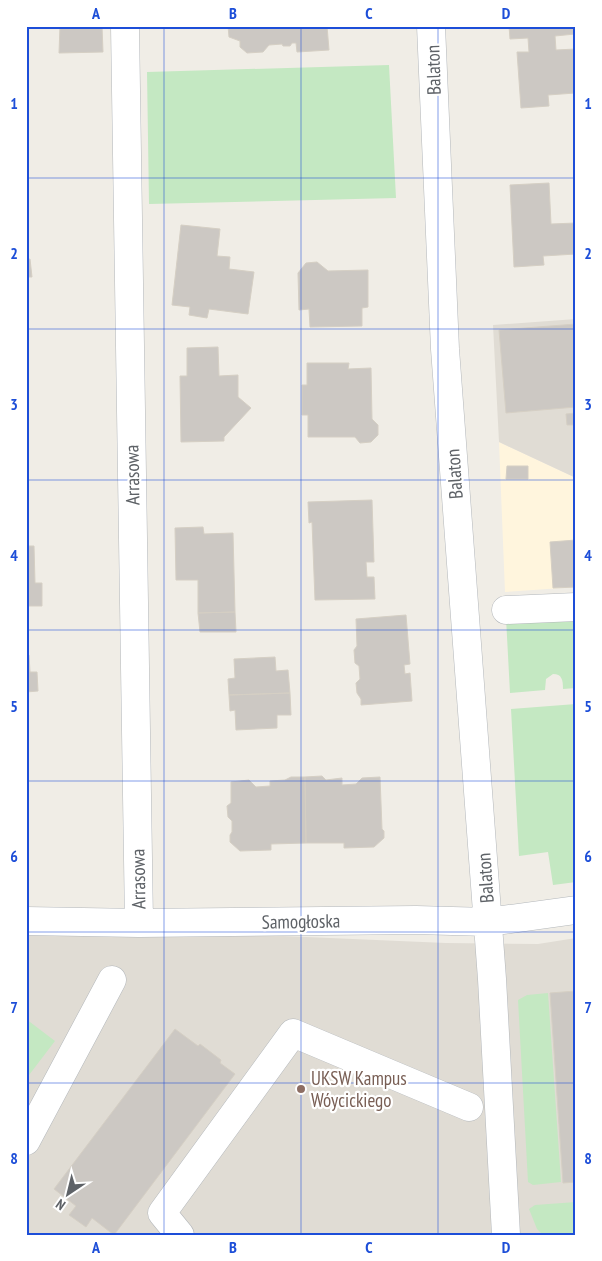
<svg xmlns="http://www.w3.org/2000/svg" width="602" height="1261" font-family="'PT Sans Narrow',sans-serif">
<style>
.commercial{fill:#fff5dd}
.education{fill:#e0dcd4}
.green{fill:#c4e8c2}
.building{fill:#ccc8c3;stroke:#d5cfc4}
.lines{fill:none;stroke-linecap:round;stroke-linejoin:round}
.minor-casing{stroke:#b3b7bb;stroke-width:29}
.minor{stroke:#fff;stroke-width:28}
.grid{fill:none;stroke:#1d4ed8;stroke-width:1;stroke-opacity:0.55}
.education-dot{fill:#8d6e63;stroke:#fff;stroke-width:2}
.labels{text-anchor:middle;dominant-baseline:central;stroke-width:4.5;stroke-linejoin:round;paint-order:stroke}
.street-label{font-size:19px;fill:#5e6267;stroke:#fff}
.education-label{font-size:19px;fill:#785e54;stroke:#fff;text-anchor:start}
.neatline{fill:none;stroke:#1d4ed8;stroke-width:2}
.grid-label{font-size:16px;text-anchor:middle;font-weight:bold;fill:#1d4ed8}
</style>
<rect width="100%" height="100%" fill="#f0ede6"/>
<path class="commercial" d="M499,442l77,36v109l-71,5z"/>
<path class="education" d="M576,319v159l-77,-36 -6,-117z
M26,930h119l301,13 92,1 38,-6v297h-550z"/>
<path class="green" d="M389,65l7,133 -247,6 -2,-132z
M576,614v74l-13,1c0,-9 -1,-15 -10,-15l-7,5 -1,11 -35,3 -4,-75z
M576,704v178l-23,3 -5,-33 -29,4 -8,-147z
M548,993l13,189 -28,3 -5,-3 -10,-182 9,-5z
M26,1019l29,22 -29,38z
M576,1202v33h-33l-6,-6 -8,-20 6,-4z"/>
<path class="building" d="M60,26h42l1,26 -44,1z
M228,26h99l2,24 -32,2 -1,-9h-4l-2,3h-7l-1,-2 -13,1 -6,7 -16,1 -7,-6v-6l-11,-4z
M509,26h67v16l-1,-8 -20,2 1,14 20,-1v49l-1,-5 -27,2 1,11 -28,2 -4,-56h12l-1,-14 -18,1z
M549,183l2,41 25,-1v31l-33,2 1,9 -30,2 -4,-82z
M181,225l39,4 -3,27 13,1 -1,12 25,3 -6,42 -39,-5 -2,9 -18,-3 1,-8 -18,-2z
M30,259l2,18h-6v-17z
M317,262l11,9 40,-1v37l-6,1v18l-52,1 -1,-18 -10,1 -1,-37 8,-10z
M576,324v83l-70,6 -7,-83z
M218,347l1,29 19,-1v22l13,11 -27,29v4l-43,1 -1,-66h7v-28z
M307,363h42l-1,6 23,-1 1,51 6,6v10l-7,7 -11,1 -5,-6h-47v-22h-6v-30h5z
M576,413v12h-9l-1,-11z
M507,466h21v13h-22z
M372,500l2,62h-8l1,15h7l1,22 -60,1 -3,-78 -3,1 -1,-21z
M203,527l1,7 29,-1 2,79 -37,1v-33h-22l-1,-52z
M576,540v47l-23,1 -3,-46z
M26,546h8l1,37h7v23h-16z
M235,612l1,20h-36l-2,-19z
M406,615l4,49 -6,1 1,9 5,-1 2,28 -51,4v-6l-4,-6 -1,-10 4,-4 -1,-13 -4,-3 -1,-13 3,-4 -1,-27z
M26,652l3,3 1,17h7l1,19 -12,1z
M275,657l1,14 12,-1 2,23 -61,2 -1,-16 7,-1 -1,-19z
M290,693l1,22h-14v13l-41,2 -1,-20 -5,1 -1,-16z
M322,776l4,4 16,-2v7l14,-1 6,-6 18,-1 2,52 2,2v7l-10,9 -30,1v-5h-38l-1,-66z
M291,777h14l1,66 -35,1v6l-31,1 -10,-9v-7l2,-3v-11l-4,-4 -1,-11 4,-3v-21l18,-2 7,7 14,-1v-5l15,-1z
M576,991v191l-13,1 -13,-190z
M175,1029l23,17 2,-2 21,16 -1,3 15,11 -121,161 -22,-17 -6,9 -17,-12 7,-9 -22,-17z"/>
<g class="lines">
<defs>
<path id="minor" d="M125,26l14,897
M431,26l14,323 47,630 14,256
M506,610l70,-3
M26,921l113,2 277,-3 72,2 88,-12
M26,1141l86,-161
M180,1235l-18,-22 131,-180 176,74"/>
</defs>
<use href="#minor" class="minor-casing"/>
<use href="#minor" class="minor"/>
</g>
<path class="grid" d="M164,26v1209M301,26v1209M438,26v1209M26,178h550M26,329h550M26,480h550M26,630h550M26,781h550M26,932h550M26,1083h550"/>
<circle class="education-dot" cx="301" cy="1089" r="5"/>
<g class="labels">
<g class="street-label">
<text transform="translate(433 70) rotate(-92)">Balaton</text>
<text transform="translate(454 474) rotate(-94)">Balaton</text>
<text transform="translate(132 475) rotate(-91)">Arrasowa</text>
<text transform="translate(485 878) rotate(-94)">Balaton</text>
<text transform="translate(138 879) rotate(-91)">Arrasowa</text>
<text transform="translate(301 921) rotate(-1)">Samogłoska</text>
</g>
<g class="education-label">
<text x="311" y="1078">UKSW Kampus<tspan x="311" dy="22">Wóycickiego</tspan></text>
</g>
</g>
<rect width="602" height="1261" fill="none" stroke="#ffffff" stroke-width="55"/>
<g transform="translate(68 1194) rotate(215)" stroke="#ffffff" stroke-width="4" paint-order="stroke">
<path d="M0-4L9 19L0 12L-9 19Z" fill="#5e6267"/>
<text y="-8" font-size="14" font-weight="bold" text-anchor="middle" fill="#5e6267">N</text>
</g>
<rect x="28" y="28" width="546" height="1206" class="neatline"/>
<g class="grid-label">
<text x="96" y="19">A</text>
<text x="233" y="19">B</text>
<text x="369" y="19">C</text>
<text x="506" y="19">D</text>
<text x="14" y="109">1</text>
<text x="588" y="109">1</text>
<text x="14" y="259">2</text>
<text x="588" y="259">2</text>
<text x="14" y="410">3</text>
<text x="588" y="410">3</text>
<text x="14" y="561">4</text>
<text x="588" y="561">4</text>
<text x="14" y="712">5</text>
<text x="588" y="712">5</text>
<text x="14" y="862">6</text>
<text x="588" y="862">6</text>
<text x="14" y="1013">7</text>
<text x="588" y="1013">7</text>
<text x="14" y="1164">8</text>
<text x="588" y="1164">8</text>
<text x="96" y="1253">A</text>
<text x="233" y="1253">B</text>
<text x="369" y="1253">C</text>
<text x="506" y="1253">D</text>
</g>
</svg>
